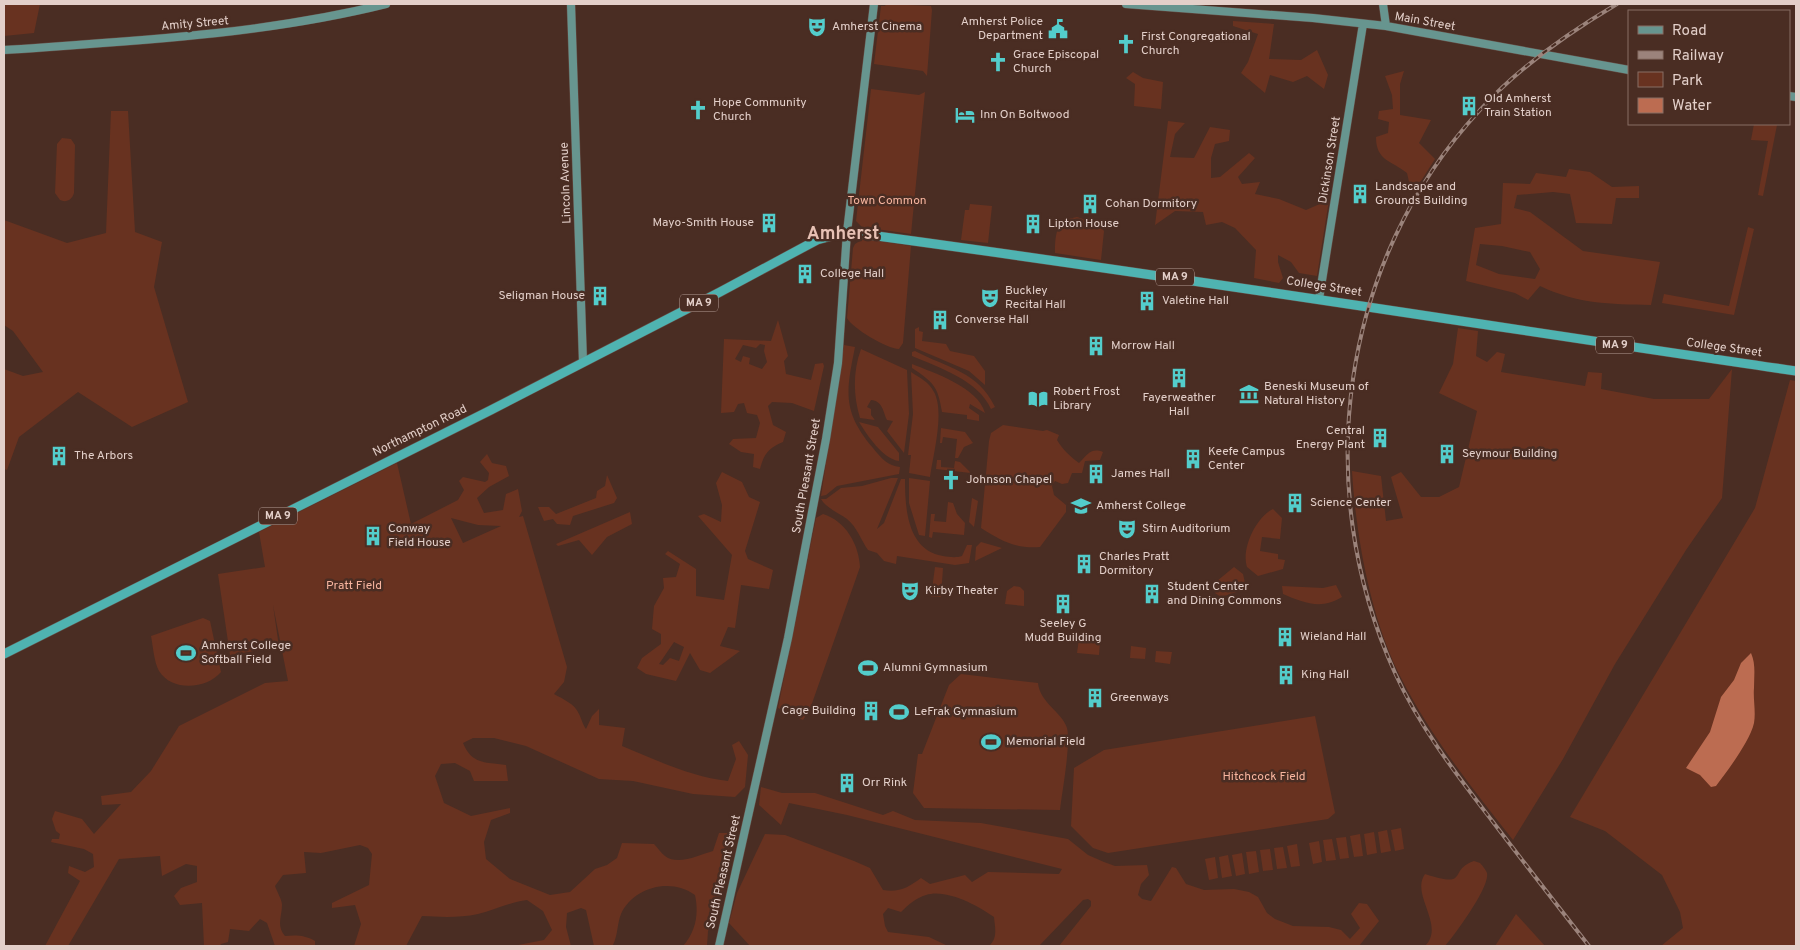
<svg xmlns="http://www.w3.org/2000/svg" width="1800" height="950" font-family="Overpass,sans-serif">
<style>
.green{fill:#683220;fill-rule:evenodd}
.water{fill:#bc6c51}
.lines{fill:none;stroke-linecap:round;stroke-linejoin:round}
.major-casing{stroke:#654c44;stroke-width:9}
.highway-casing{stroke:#654c44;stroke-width:10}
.major{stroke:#67958f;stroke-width:8}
.highway{stroke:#4fb3b1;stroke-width:9}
.rail-casing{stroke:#9b837b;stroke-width:4}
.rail{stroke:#4a2d23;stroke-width:2;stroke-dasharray:5.5;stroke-linecap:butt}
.labels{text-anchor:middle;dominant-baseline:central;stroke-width:5;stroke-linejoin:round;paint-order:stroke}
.shield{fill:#4a2d23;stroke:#b59e97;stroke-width:1}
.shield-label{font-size:11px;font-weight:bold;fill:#e3cfc9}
.poi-label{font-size:12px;fill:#e3cfc9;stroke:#4a2d23;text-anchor:start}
.street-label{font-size:12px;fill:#e3cfc9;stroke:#4a2d23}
.park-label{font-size:12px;fill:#f8b59f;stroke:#4a2d23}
.district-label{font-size:18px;font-weight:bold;fill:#e7c1b4;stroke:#4a2d23}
</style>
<rect width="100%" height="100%" fill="#4a2d23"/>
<path class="green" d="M4,4h36l-6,29 -30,3z
M886,4l45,2 1,4 -5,66 -4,-5 -49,-7 7,-58h4z
M1233,21l41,3 -5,35 32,1 16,-10 11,25 -4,14 -17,-13 -14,6 -23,-7 -5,18 -24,-20 7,-11 10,-28 -25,-8z
M1404,71l-4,13v31l31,5 -12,23 16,16 -21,33 -4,-6 -3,-13c-16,-13 -31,-12 -31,-36l12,-4 1,-11 -11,-3 1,-8 14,-2 -1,-14 -7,-19z
M1133,72l10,6 20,4 -2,27 -27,-3 1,-22 -9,-6z
M871,89l48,6 6,-3 -14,142 -49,-7 -6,-6z
M111,111h17l7,121 27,10 -8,45 34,115 -56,25 -54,-35 -59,45 -12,33 -3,-1v-100l19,7 20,-4 -30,-41 -9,-6v-105l63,23 39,-10z
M1168,121l17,2 -10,11 -5,23 24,1 16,-31 20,3 -1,11 -14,3 -4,14v20l9,-1 29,-24 6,5 -17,19 4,7 18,-2 -5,12 24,5 27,11 23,-10 -12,76 -18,-3 -8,-11 -13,-7v7l5,16 -4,5 -25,-5 2,-28 -21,-22 -13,-6 -16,3 -3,-13 -28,-1 -20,14z
M1754,124l23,1 -14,71 -5,-1 10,-54 -17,-1z
M62,138l9,1 4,6 -1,48c-2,7 -8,10 -14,7l-5,-7 2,-49z
M1569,169l21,3 22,15 27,-1v12h-23l-4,26 -36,-1 -6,-29 -17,-2 -36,3 -3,13 16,4 53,39 77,11 -9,43c-42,-1 -73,-1 -111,-19l-12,14 -13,-7 -49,-12 9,-53 26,-4 2,-41 27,1 6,-11 30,4zM1480,244l22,2 28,6 10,17 -5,10 -36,-5 -23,-9z
M970,204l22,2 -4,37 -27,-3 4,-30h4z
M1077,217l18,6 -1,4h3l1,-3 6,7 -3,29 -46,-7c0,-11 0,-29 12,-34l2,4 2,-2 -3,-2z
M1748,227l6,2 -20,86 -72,-12 2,-9 65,12z
M863,239l48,7 -8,97 -4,6c-12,0 -47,-21 -52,-31l6,-70 2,-4z
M778,320l10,36 -4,5 2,13 25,6 4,-16 8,-1 1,3 -10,45 -22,-8 -20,-1 -4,4 5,19 13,7 -3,10c-14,6 -19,11 -23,27l-7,-2 1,-13 -13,-2 -12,-8 4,-5 23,-1 4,-15 -3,-8 -10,-2 -3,-10 -6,1 -4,8 -13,1 3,-74 47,2zM760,344l5,1 -1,6 3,11 -5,7 -13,-5 1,-6 -7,-2 -2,6 -6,-3 8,-14 13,3z
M919,327v4l4,1 -1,9 24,3 4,7 24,5 11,15v14l-16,-14 -54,-23v-19z
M1458,328l20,3 -2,25 11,6 10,-10 8,2 -4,18 84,14 3,-14 14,1 -1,16 53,10h55l23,-30 -10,129 -36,52 -71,114 -52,95 -50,81c-42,-53 -84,-106 -114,-166 -29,-59 -43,-138 -47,-203l29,5 5,45 17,-3 -12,-41 10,-5 20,25h18l20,-10 18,-76 -38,-18 14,-29z
M844,345l11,2c-9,45 -13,64 18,101 8,10 15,18 27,19l-1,7 -62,12 -11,9 -5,1z
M861,349l46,21 2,44 -5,39 -17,-22 6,-10 -6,-1c-4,-8 -4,-19 -16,-20l-4,7 4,2v6l4,5 -15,-2c-7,-23 -7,-47 1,-69z
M915,351c32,17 63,20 80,56l-4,2c-13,-29 -51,-41 -79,-53v-4z
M912,364c22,9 66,23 73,49l-15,-9 -1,4 10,7v6l-12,-2v-4l-25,-3c-4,-26 -9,-30 -30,-44z
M911,372c9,6 18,10 23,20 11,20 -1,63 -4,85l-21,-4 2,-18h-3l5,-41z
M1790,380l6,1v565h-135l22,-18 -3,-16 -18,-37 -57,-44 -35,-14 185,-309z
M859,422l19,5 21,26v8c-16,-2 -32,-26 -40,-39z
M1003,425l40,6 4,-1 12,5 -2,5c5,9 14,17 22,23 8,-8 12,-16 24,-11l-3,8 -15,1 -3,12h-10l-4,10 -6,1 -7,-3 -3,5 2,9 12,10v7l-26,35c-25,2 -40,-7 -59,-19l8,-87 2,-8z
M941,428l24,4 8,11 -9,4 -6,11h-3l2,-19 -14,-2 -1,6h-2z
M487,454l5,9 14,3 3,10 -20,11 -12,11 7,15 19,-3 3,-16 12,-5 4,22 -3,6 4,-1 44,151 -3,15 -10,12c9,5 21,10 25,20 3,6 3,9 7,15l6,-13 7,-7v16l26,3 -3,18c34,14 69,31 106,35l8,-22 -4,-14 7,-4 9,14 -3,32 -10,10 -42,-3 -60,-13 -34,-2 -73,-33 -32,-8h-21l-10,5c9,22 23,19 43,22l2,16h-34l-4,-10 -15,-8 -14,1 -6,12 9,27 27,13 39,-8v5l-19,7 -7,22 2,17 24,20 40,16 20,-3 25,-23 12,-4 10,-7 5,-15 32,1c4,4 7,9 11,12 13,10 34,-1 48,-5l6,-18h15l-17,83 -9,15 -1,15h-24c13,-15 16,-32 12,-51 -24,-18 -62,-8 -74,19 -4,10 -3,21 -8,31l-19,1 -8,-36 -5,-2 -14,5 -1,14 5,19h-58l31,-6 8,-10 -9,-19 -16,-11c-17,2 -32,10 -49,14 -19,4 -37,3 -56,2l-16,30h-52l7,-22 -6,-19 -23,3v-5l37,-18 3,-31 -4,-6 -8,-3 -39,8 -17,-1 2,21 -23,2 -8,11c2,6 7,14 7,19 0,11 -6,21 3,31 11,-1 20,-1 30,5v5h-40l-8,-23 -7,-4 -11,12 -19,-2 -2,13 -7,2 -1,2h-16l-2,-43 -22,2 -6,-9 7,-8 16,-6v-16l-11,-2 -24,12 -2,-20 -41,3 -51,87h-23l35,-65 -12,-8 1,-7 16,6 9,-5 -1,-13 -9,-5 -33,-7 1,-3h7l1,-5 -4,-3 -4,-12 3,-8 27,8 12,15 27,-30 -19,1 -1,-9 30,-4 20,-21 28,-45 86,-43 23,-2 -15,-76 6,42 -49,8 -12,-81 47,-7 -6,-35 138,-69 14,61 47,-24 6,-10 -5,-9 4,-4 22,5 3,-2 1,-7 -9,-11zM451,518l27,7 23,1 -38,17z
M937,460h4v7l13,1 1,-7 5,1 11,11 -35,-4z
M722,472l20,10 7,15 11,5 -15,49 3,8 25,11 -4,19 -28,-4 -6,43 -7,-1 -8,19 20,5 -30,22 -10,-3 -10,-17 -14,28 -30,-7 -9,-6 5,-10 19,-14v-10l-9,-5 2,-23 10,-18 -1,-10 13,-1 4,-13 -15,-10 3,-3 28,18v27l28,4 8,-45 -34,-39 6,-2 17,8 1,-17 -6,-22zM674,642l10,5 -5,14 -9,-3 -7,7 -4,-1z
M607,475l10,23 -3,5 -41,13 -3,9 -13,-1 -4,-5 -9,2 -6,-14h11l7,7 40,-16 1,-7 8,-5z
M891,478h7l-21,51 7,-6 17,-44h4c0,29 2,71 38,77 6,1 13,2 19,0l5,-11h5l-3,18 -14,2 -58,-9 -1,8 -12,-3 -7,-8 -9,-3c-7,-10 -11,-23 -21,-31 -8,-6 -21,-11 -26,-20h5l15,-11 21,-2z
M909,478l21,3 -5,55 -6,-1 -10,-32z
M972,498l6,3 -4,26 -5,-5z
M948,502l5,1 4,11 8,9 -1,12 -31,-3 -1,6 -3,-1 2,-23h4l-1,7 12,1z
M1273,509l9,9 -2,21 -18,-2 -2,14 18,3v5l7,1 -2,9 -25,7 -11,-9c-6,-18 9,-50 26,-58z
M630,512l2,12 -25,13 -15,18 -13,-15 -21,6 -2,-2z
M823,514c23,7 36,31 37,53l-50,142 -7,11 -25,-12 38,-190z
M981,542l21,6 -27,13 1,-14z
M935,567l8,1 -2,29h-10z
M1234,567l9,7 2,9 -5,8 -19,6 -6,-4 2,-12z
M1336,585l6,12c-21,13 -38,6 -59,-3l-1,-8 41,2z
M1014,586l6,1 4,4v15l-19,-2 2,-13z
M203,618l7,3 11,51c-14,17 -49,20 -62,-1 -5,-9 -6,-25 -8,-35z
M1079,639l21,3 -1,13 -22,-2z
M1131,646l15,2 -1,11 -15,-1z
M1156,651l16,1 -2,12 -15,-2z
M961,674l77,9c2,20 24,29 29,45 4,17 -5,64 -7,82l-136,-2 -11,-15 5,-39h4l27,-69z
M1315,716l20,97 -7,6 -220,34 -15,-5 -22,-22 3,-58 30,-18z
M761,787l21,6h33l68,22 10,-4 22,9 66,3 87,16 20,16 16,7 11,4 32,-1 2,10 -8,9 -3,11 4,4 9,2 21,-34 4,1 10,16 18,6 30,-1 15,3 9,5 9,16 8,6 18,7 36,1 12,3 9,9 10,-11 -9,-14 8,-11 8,1 12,17 -20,25h-300l32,-40v-5l-3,-2 -5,1 -44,46h-50c9,-8 6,-18 5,-29 -15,-11 -48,-29 -68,-22 -10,3 -18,10 -25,17l-13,-4 -5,6 2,12 3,6 41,5 19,9h-198l-21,-23 8,-30 28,-59 20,1 69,26 16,7 13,22c16,3 26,-3 38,-12l9,6 35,-9 7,7 16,-10 71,2 3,-5 -215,-54 -58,-12 -8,22 -22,-20z
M1401,828l3,21 -9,2 -4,-21z
M1387,830l4,21 -10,2 -3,-21z
M1374,832l3,21 -10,2 -3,-21z
M1360,834l3,22 -9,1 -4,-21z
M1346,837l3,21 -9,1 -4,-21z
M1332,839l4,21 -10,1 -3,-21z
M1319,841l3,21 -9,2 -4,-21z
M1297,844l3,22 -9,1 -4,-21z
M1283,847l4,21 -10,1 -3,-21z
M1270,849l3,21 -10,1 -3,-21z
M1256,851l3,21 -10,2 -3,-22z
M1242,853l3,21 -9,2 -4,-21z
M1228,855l4,21 -10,2 -3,-21z
M1215,857l3,21 -9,2 -4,-21z
M1474,861l6,2c2,2 6,7 7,10 3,14 -32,61 -42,73h-20c21,-21 -15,-51 0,-72 46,15 22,-4 49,-13z
M1516,914l29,32h-50z"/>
<path class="water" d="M1751,653c5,11 3,23 3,35 -1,11 2,24 0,35 -4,18 -26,47 -38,63l-5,1 -11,-12 -14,-7 24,-36 11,-35 13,-17 7,-17z"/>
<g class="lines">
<defs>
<path id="major" d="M571,4l12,358
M1126,4l187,14 73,8 243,44
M1383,4l3,22
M4,50c128,-9 257,-15 382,-46
M1789,96l7,1
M1319,299l44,-275
M719,946l69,-308 38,-199 12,-76 9,-131 27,-228"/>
<path id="highway" d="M4,654l487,-244 229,-118 97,-52 30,-8c317,42 633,93 949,139"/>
</defs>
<use href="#major" class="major-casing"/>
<use href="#highway" class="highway-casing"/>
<use href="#major" class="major"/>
<use href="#highway" class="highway"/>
<defs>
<path id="rail" d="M1589,946c-32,-41 -64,-82 -96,-124 -36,-47 -73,-94 -98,-149 -85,-187 -55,-412 85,-563 39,-43 88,-77 137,-106"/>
</defs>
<use href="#rail" class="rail-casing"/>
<use href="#rail" class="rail"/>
</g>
<defs>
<symbol id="theatre-bare" viewBox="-9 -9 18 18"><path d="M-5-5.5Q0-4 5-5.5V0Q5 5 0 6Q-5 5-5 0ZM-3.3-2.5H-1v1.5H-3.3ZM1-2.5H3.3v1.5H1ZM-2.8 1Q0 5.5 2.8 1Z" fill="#53cdcb" stroke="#4a2d23" stroke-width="2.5" paint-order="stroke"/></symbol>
<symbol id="civic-bare" viewBox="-9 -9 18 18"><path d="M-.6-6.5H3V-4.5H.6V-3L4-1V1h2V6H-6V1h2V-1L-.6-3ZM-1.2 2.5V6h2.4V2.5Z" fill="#53cdcb" stroke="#4a2d23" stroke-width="2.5" paint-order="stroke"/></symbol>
<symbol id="church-bare" viewBox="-9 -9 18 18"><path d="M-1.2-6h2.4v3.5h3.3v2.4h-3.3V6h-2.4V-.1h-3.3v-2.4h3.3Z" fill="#53cdcb" stroke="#4a2d23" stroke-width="2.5" paint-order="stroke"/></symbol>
<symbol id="building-bare" viewBox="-9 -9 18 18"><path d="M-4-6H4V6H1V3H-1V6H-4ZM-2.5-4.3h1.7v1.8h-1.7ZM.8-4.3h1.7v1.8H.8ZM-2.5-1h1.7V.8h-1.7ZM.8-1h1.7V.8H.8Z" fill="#53cdcb" stroke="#4a2d23" stroke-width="2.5" paint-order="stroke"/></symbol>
<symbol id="hotel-bare" viewBox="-9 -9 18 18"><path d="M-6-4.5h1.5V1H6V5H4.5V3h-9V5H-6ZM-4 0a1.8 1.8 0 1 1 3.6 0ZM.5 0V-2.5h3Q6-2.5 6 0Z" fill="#53cdcb" stroke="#4a2d23" stroke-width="2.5" paint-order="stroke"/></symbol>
<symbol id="museum-bare" viewBox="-9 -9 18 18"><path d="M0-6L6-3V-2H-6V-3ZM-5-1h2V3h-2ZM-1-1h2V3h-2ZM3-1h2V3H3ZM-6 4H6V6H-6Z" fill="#53cdcb" stroke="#4a2d23" stroke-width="2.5" paint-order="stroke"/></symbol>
<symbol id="library-bare" viewBox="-9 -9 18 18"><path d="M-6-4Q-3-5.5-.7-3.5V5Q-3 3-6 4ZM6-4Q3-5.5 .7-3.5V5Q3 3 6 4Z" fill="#53cdcb" stroke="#4a2d23" stroke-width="2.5" paint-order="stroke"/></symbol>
<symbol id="university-bare" viewBox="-9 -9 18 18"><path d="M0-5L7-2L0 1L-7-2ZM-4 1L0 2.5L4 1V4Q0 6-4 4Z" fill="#53cdcb" stroke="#4a2d23" stroke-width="2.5" paint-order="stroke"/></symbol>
<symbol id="stadium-bare" viewBox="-9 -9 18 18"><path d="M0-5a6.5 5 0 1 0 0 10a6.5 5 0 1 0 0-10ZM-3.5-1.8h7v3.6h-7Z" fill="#53cdcb" stroke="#4a2d23" stroke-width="2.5" paint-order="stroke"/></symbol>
</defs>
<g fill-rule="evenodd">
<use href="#theatre-bare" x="803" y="13" width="28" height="28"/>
<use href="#civic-bare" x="1044" y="15" width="28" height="28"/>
<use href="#church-bare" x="1112" y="30" width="28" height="28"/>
<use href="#church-bare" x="984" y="48" width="28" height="28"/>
<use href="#building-bare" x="1455" y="92" width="28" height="28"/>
<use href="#church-bare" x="684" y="96" width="28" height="28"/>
<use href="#hotel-bare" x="951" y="101" width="28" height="28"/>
<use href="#building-bare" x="1346" y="180" width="28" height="28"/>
<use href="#building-bare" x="1076" y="190" width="28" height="28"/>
<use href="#building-bare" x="755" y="209" width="28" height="28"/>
<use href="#building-bare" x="1019" y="210" width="28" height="28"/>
<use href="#building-bare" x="791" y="260" width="28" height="28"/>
<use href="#building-bare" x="586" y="282" width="28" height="28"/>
<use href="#theatre-bare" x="976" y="284" width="28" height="28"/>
<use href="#building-bare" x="1133" y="287" width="28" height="28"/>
<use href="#building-bare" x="926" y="306" width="28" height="28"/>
<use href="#building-bare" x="1082" y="332" width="28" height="28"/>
<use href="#building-bare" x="1165" y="364" width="28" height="28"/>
<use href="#museum-bare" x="1235" y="380" width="28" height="28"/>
<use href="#library-bare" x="1024" y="385" width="28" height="28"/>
<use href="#building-bare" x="1366" y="424" width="28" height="28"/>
<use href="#building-bare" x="1433" y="440" width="28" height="28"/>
<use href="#building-bare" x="45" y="442" width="28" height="28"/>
<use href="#building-bare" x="1179" y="445" width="28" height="28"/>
<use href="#building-bare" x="1082" y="460" width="28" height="28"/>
<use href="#church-bare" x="937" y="466" width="28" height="28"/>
<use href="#building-bare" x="1281" y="489" width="28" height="28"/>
<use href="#university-bare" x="1067" y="492" width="28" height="28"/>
<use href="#theatre-bare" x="1113" y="515" width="28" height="28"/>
<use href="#building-bare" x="359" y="522" width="28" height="28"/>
<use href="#building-bare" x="1070" y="550" width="28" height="28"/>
<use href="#theatre-bare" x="896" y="577" width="28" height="28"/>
<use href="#building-bare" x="1138" y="580" width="28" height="28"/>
<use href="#building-bare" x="1049" y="590" width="28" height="28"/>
<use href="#building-bare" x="1271" y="623" width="28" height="28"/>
<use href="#stadium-bare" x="172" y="639" width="28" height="28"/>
<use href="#stadium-bare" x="854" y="654" width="28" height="28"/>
<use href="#building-bare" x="1272" y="661" width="28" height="28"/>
<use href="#building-bare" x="1081" y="684" width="28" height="28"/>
<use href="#building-bare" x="857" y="697" width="28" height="28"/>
<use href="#stadium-bare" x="885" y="698" width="28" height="28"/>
<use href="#stadium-bare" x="977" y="728" width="28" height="28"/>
<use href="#building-bare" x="833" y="769" width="28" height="28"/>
</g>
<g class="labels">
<g class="shield">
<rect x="1156" y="268.5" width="38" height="17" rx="4"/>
<rect x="680" y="294.5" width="38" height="17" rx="4"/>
<rect x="1596" y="336.5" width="38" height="17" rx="4"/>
<rect x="259" y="507.5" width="38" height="17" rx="4"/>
</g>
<g class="shield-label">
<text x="1175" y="277">MA 9</text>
<text x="699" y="303">MA 9</text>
<text x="1615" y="345">MA 9</text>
<text x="278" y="516">MA 9</text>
</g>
<g class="poi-label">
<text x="1043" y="22" text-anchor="end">Amherst Police<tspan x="1043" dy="14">Department</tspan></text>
<text x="832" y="27">Amherst Cinema</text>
<text x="1141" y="37">First Congregational<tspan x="1141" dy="14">Church</tspan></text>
<text x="1013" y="55">Grace Episcopal<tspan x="1013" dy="14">Church</tspan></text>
<text x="1484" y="99">Old Amherst<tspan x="1484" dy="14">Train Station</tspan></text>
<text x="713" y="103">Hope Community<tspan x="713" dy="14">Church</tspan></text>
<text x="980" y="115">Inn On Boltwood</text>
<text x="1375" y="187">Landscape and<tspan x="1375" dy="14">Grounds Building</tspan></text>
<text x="1105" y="204">Cohan Dormitory</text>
<text x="754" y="223" text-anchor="end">Mayo-Smith House</text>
<text x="1048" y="224">Lipton House</text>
<text x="820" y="274">College Hall</text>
<text x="1005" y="291">Buckley<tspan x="1005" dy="14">Recital Hall</tspan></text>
<text x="585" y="296" text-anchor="end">Seligman House</text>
<text x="1162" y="301">Valetine Hall</text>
<text x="955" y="320">Converse Hall</text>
<text x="1111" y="346">Morrow Hall</text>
<text x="1264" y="387">Beneski Museum of<tspan x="1264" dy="14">Natural History</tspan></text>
<text x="1053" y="392">Robert Frost<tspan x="1053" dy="14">Library</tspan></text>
<text x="1179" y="398" text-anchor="middle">Fayerweather<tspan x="1179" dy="14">Hall</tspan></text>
<text x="1365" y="431" text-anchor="end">Central<tspan x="1365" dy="14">Energy Plant</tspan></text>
<text x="1208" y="452">Keefe Campus<tspan x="1208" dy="14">Center</tspan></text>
<text x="1462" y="454">Seymour Building</text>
<text x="74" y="456">The Arbors</text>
<text x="1111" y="474">James Hall</text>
<text x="966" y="480">Johnson Chapel</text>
<text x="1310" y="503">Science Center</text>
<text x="1096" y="506">Amherst College</text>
<text x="388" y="529">Conway<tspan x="388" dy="14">Field House</tspan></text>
<text x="1142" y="529">Stirn Auditorium</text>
<text x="1099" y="557">Charles Pratt<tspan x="1099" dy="14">Dormitory</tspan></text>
<text x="1167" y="587">Student Center<tspan x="1167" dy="14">and Dining Commons</tspan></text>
<text x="925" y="591">Kirby Theater</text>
<text x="1063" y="624" text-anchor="middle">Seeley G<tspan x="1063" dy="14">Mudd Building</tspan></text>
<text x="1300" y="637">Wieland Hall</text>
<text x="201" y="646">Amherst College<tspan x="201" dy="14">Softball Field</tspan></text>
<text x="883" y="668">Alumni Gymnasium</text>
<text x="1301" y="675">King Hall</text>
<text x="1110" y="698">Greenways</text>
<text x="856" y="711" text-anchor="end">Cage Building</text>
<text x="914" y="712">LeFrak Gymnasium</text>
<text x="1006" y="742">Memorial Field</text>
<text x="862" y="783">Orr Rink</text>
</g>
<g class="street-label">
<text transform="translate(1425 22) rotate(10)">Main Street</text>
<text transform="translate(195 24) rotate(-5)">Amity Street</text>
<text transform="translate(1330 160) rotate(-81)">Dickinson Street</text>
<text transform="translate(566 183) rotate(-92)">Lincoln Avenue</text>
<text transform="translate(1324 287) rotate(9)">College Street</text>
<text transform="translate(1724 348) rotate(8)">College Street</text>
<text transform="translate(420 431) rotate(-26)">Northampton Road</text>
<text transform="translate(807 476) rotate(-80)">South Pleasant Street</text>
<text transform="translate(724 872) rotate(-77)">South Pleasant Street</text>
</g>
<g class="park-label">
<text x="887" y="201">Town Common</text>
<text x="354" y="586">Pratt Field</text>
<text x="1264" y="777">Hitchcock Field</text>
</g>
<g class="district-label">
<text x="843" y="234">Amherst</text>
</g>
</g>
<rect width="1800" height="950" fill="none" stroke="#e3cfc9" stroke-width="10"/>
<rect x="1628" y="10" width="162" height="115" fill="#4a2d23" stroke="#876e65"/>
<rect x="1638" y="26" width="25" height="8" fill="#67958f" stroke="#876e65"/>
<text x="1672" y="35" font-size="15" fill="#e3cfc9">Road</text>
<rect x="1638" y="51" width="25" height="8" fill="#9b837b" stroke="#876e65"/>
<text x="1672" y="60" font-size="15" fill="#e3cfc9">Railway</text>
<rect x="1638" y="72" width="25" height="15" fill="#683220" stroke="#876e65"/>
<text x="1672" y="85" font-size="15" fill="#e3cfc9">Park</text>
<rect x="1638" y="98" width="25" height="15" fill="#bc6c51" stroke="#876e65"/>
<text x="1672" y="110" font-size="15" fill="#e3cfc9">Water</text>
</svg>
